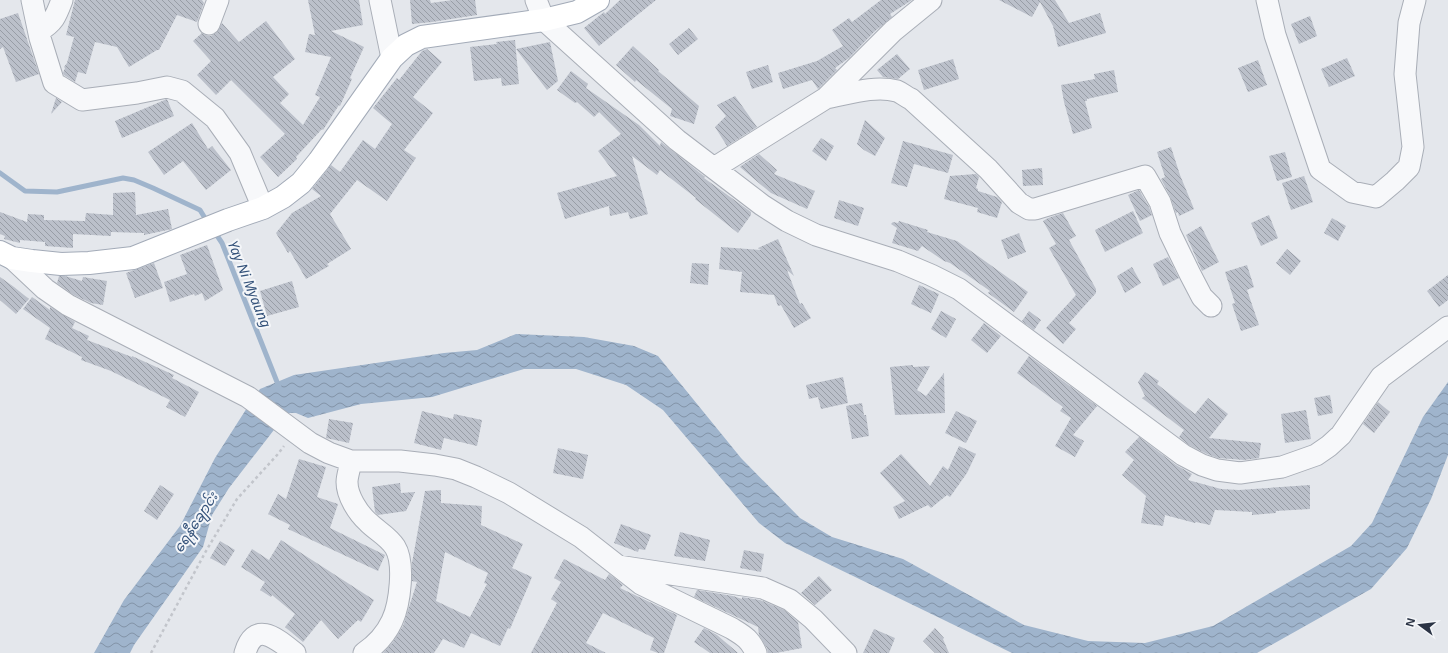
<svg xmlns="http://www.w3.org/2000/svg" width="1448" height="653" font-family="'Noto Sans','Noto Sans Myanmar',sans-serif">
<style>
.water{fill:url(#water-waves)}
.lines{fill:none;stroke-linecap:round;stroke-linejoin:round}
.stream{stroke:#9fb4cc;stroke-width:5}
.building{fill:url(#building-back-hatch);fill-rule:evenodd}
.minor-casing{stroke:#a9aeb7;stroke-width:23}
.major-casing{stroke:#a3abb8;stroke-width:24}
.path{stroke:#c2c5cb;stroke-width:2.5;stroke-dasharray:3 3;stroke-linecap:butt}
.minor{stroke:#f7f8fa;stroke-width:21}
.major{stroke:#fff;stroke-width:22}
.labels{text-anchor:middle;dominant-baseline:central;stroke-width:4;stroke-linejoin:round;paint-order:stroke}
.water-label{font-size:14px;font-style:italic;fill:#34527a;stroke:#f4f6f9}
</style>
<defs>
<pattern id="water-waves" width="16" height="10" patternUnits="userSpaceOnUse"><rect width="16" height="10" fill="#9fb4cc"/><path d="M0 5q4-4 8 0t8 0" fill="none" stroke="#8293a7"/></pattern>
<pattern id="building-back-hatch" width="6" height="6" patternUnits="userSpaceOnUse"><rect width="6" height="6" fill="#bbc0ca"/><path d="M-1 5l2 2M0 0l6 6M5-1l2 2" fill="none" stroke="#989da6"/></pattern>
</defs>
<rect width="100%" height="100%" fill="#e4e7ec"/>
<path class="water" d="M516,334l68,3 50,9 24,10 83,102 59,60 32,19 71,22 121,66 64,16 57,2 68,-17 138,-80 21,-23 51,-106 25,-35v73l-17,44 -24,49 -36,41 -114,64h-245l-227,-110 -26,-20 -96,-113 -37,-25 -50,-16h-52l-92,28 -71,7 -53,14 -12,-5h-9l-58,75 -17,27 -9,32 -69,98 -4,8h-36l30,-53 56,-74 35,-68 30,-47 15,-22 34,-14 150,-22 33,-3z"/>
<g class="lines">
<path class="stream" d="M0,173l25,18 32,1 66,-14 11,2 19,8 47,22 8,13
M214,231l8,12 57,144"/>
</g>
<path class="building" d="M75,0h127l2,3 -7,19 -20,-7 -18,35h-2l-28,17 -12,-20 -22,-5 -9,32 -8,-2 -3,10 -11,-7 -1,-2 2,-5 -1,-1 3,-4 7,-26 -8,-2z
M308,0h51l4,25 -32,6 33,16 -14,31 2,1 -12,27 -1,-1 -16,25 -1,-1 -26,28 1,2 -19,18 -18,-20 25,-23 -54,-54 -15,15 -19,-20 14,-14 -18,-20 9,-8 3,2 6,1 5,-3 6,-10 17,19 27,-21 29,38 -22,18 16,17 -9,9 23,22 17,-28 -5,-2 16,-38 -26,-5 4,-18 6,1z
M410,0h20l1,3 22,-3h22l2,15 -45,7 -20,2z
M620,0h36l-57,46 -15,-18 20,-16 1,2z
M881,0h31l-22,14 2,3 -18,15 -25,26 -14,10 2,2 -19,19 -6,-9 -29,9 -5,-16 39,-12 26,-15 -11,-16 17,-12 3,4z
M999,0h56l14,23 31,-10 6,20 -48,14 -5,-21 -13,-24 -8,15z
M18,13l21,61 -23,8 -13,-35 -3,2v-30z
M1310,16l7,20 -18,8 -8,-20z
M689,28l9,11 -20,16 -9,-11z
M515,40l4,44 -17,2 -1,-8 -27,3 -4,-34 27,-3 -1,-2z
M550,42l8,39 -11,9 -31,-41z
M633,46l26,24 -1,1 41,35 -5,18 -24,-8 2,-7 -36,-29 -1,2 -19,-17z
M427,49l15,13 -29,35 20,16 -29,37 12,8 -29,43 -30,-21 -27,34 21,35 -24,15 2,2 -23,13 -16,-28 -2,2 -12,-20 16,-20 29,-17 -9,-7 19,-24 9,7 23,-32 12,9 17,-25 -19,-16 24,-30 2,2 23,-29z
M897,54l13,15 -12,10 -15,-2 -6,-7z
M1347,58l8,18 -26,11 -8,-18z
M953,59l6,20 -35,11 -6,-20z
M1258,60l9,25 -19,7 -10,-24z
M768,65l5,17 -21,7 -6,-17z
M1114,70l4,22 -31,7v2h-2l7,27 -19,6 -9,-32 -3,-17 34,-6 -1,-5z
M571,71l17,13 -2,4 53,37 21,21 1,-4 44,35 -1,1 47,34v3l-13,18 -43,-34 1,-1 -36,-28 -3,5 -25,-19 16,58 -18,5 -2,-7 -18,4 -1,-10 -44,13 -8,-26 60,-17 -19,-25 23,-17 -22,-22 -5,5 -17,-15 -2,1 -18,-13z
M735,96l22,31 -30,19 -12,-19 11,-11 -9,-11z
M56,98l6,4 -11,12z
M167,99l7,17 -52,22 -7,-17z
M865,120l20,18 -10,18 -11,-6 -7,-6z
M192,123l16,26 4,-3 19,24 -25,20 -23,-29 -19,14 -16,-23z
M821,138l13,8 -8,15 -14,-10z
M903,141l50,14 -5,18 -34,-9 -7,23 -16,-4z
M1171,147l9,28 14,34 -15,7 -1,-4 -2,1 -6,-17 -9,-17 4,-2 -8,-25z
M1285,152l7,25 -15,4 -8,-25z
M759,154l18,16 -3,4 41,17 -8,18 -36,-16 -31,-26 1,-1z
M1042,168l1,17 -20,1 -1,-16z
M976,174l3,3 -3,11 2,1v2l19,6 5,5 -5,16 -20,-6 1,-4 -34,-9 6,-23z
M1304,176l9,26 -22,8 -9,-27z
M1139,190l10,17 3,8 -12,6 -12,-26z
M135,192l1,23 32,-6 4,20 -28,6v-2l-33,-1v4l-38,-2v14l-28,-2v-4l-25,-2v3l-16,-4 1,-3 -5,-2v-22l27,10 1,-8 16,1v5l41,1 1,-8 27,2v-22z
M839,200l25,8 -6,18 -24,-8z
M1133,211l10,22 -38,19 -10,-22z
M1063,213l13,23 -7,4 27,49v4l-27,30 7,6 -13,15 -17,-16 30,-33 -27,-47 7,-4 -13,-23 5,-3z
M1269,215l9,23 -17,8 -10,-23z
M1332,218l14,8 -8,15 -14,-8z
M899,221l29,9 -1,2 30,9 71,51 -14,20 -26,-19 2,-2 -40,-28 -6,-2 -22,-15 -4,5 -26,-8 5,-15 -6,-4 2,-2 5,1z
M1201,226l18,36 -17,9 -16,-36z
M1019,233l7,19 -18,7 -7,-19z
M778,239l16,37 -7,-6 13,34 2,-1 9,15 -17,10 -13,-23 -3,1 -4,-11 -34,-3 2,-20 -23,-3 2,-22 40,3 -3,-2z
M207,245l16,45 -18,11 -3,-8 -7,3 -1,-2 -24,8 -6,-20 23,-8 -7,-19z
M1287,249l14,12 -11,14 -14,-12z
M1168,257l11,21 -16,8 -10,-22z
M154,263l9,25 -28,10 -9,-25z
M692,263l17,1 -1,21 -18,-2z
M1247,265l7,22 -7,3 12,35 -18,6 -9,-27 3,-1 -10,-31z
M1132,267l9,16 -16,10 -8,-17z
M1448,275v25l-9,7 -12,-16z
M59,276h6l17,5 1,-4 24,4 -4,24 -12,-2 -17,-8 -17,-12z
M0,277l14,10 15,12 -13,15 -16,-14z
M292,281l7,26 -32,9 -7,-25z
M919,285l20,9 -8,19 -20,-9z
M32,297l18,13v-3l25,15 -3,6 17,8 -2,4 45,17v-1l42,19 -2,3 27,14 -14,25 -19,-10 4,-7 -59,-29 -30,-11 1,-3 -37,-18 5,-11 -27,-19z
M941,311l15,8 -10,19 -15,-9z
M1029,311l12,9 -7,10 -12,-9z
M984,323l17,13 -14,17 -16,-13z
M1029,356l68,50 -24,29 11,6 -9,16 -20,-11 16,-28 -11,-7 3,-4 -46,-34z
M913,365v2l17,-1 -13,24 9,6 18,-23 1,40 -50,2 -5,-48z
M1145,372l14,9 -2,3 38,30 13,-16 20,16 -19,24 52,5 -2,15 -15,2 -26,-2 -11,-4 -18,-9 -10,-8 5,-7 -42,-32 3,-2 -7,-14z
M843,377l5,26 -27,6 -3,-12 -9,2 -3,-14z
M1330,395l3,18 -15,3 -4,-18z
M1378,402l12,10 -16,21 -11,-9z
M862,403l2,12h2l3,21 -17,3 -6,-33z
M1306,410l5,29 -26,4 -4,-29z
M422,411l31,8 1,-5 28,6 -5,26 -33,-8 -3,12 -27,-7z
M956,411l21,10 -11,22 -21,-10z
M329,419l24,4 -4,20 -23,-5z
M1139,437l37,28 16,9 -4,6 33,9 18,1 71,-5v24l-34,2v2l-24,2v-3l-37,-2 -5,15 -14,-3 -1,1 -30,-8 -2,11 -22,-3 5,-27 -24,-21 12,-15 -9,-8z
M959,446l17,8 -9,19 -17,24 -3,-2 -16,13 -3,-3 -29,14 -6,-12 12,-6 -25,-28 21,-19 29,32 13,-20 5,4z
M558,448l30,7 -5,24 -30,-6z
M299,459l27,8 -9,30 21,7 -8,24 55,27 -7,16 -90,-42 2,-4 -22,-11 10,-20 8,5z
M400,483l1,10 14,-1 -9,19 -28,4 -3,-3 -3,-25z
M160,485l14,9 -17,26 -13,-9z
M441,490v13l41,3 -1,19 42,19 -11,24 20,9 -22,52 -2,-1 -8,18 -29,-13 -7,15 -21,-9 -9,14h-51l10,-11 10,-16 14,-44 -5,-1v-18l13,-72zM445,552l43,21 -4,10 3,1 -17,33 -34,-16z
M621,524l30,11 -6,15 -6,-1 -1,3 -24,-9z
M680,532l30,8 -5,21 -31,-5z
M281,540l93,60 -13,22 -3,-2 -20,19 -17,-19 -18,22 -18,-15 10,-13 -23,-19 -1,2 -11,-7 5,-8 -24,-15 11,-18 17,11z
M220,541l15,9 -10,16 -15,-8z
M744,550l20,4 -3,18 -21,-4z
M564,559l41,21 4,-6 14,11 -3,3 57,27 -13,38h-6l-8,-3 4,-12 -51,-25 -17,30 20,10h-75l26,-50 -6,-4 10,-17 -7,-4z
M819,576l13,14 -17,15 -14,-12z
M697,590l36,6 9,3v-2l18,3 24,10 14,12 4,26 -26,5h-8l-1,-5 -8,-13 -1,-8 -64,-30z
M704,628l13,7 21,18h-28l-16,-11z
M935,628l9,10 -1,1 6,14h-14l-12,-12z
M874,629l21,9 -6,15h-26z"/>
<g class="lines">
<defs>
<path id="minor" d="M32,0l8,38 14,45 28,17 55,-7 30,-6 15,4 33,27 25,35 23,55
M380,0l12,58
M536,0l8,20 133,120 85,65 25,16 29,14 82,26 33,14 28,14 224,166 19,10 15,5 23,3 42,-6 34,-12 13,-9 12,-11 40,-58 67,-50
M1267,0l8,35 45,134 32,23 24,5 19,-16 14,-14 4,-20 -8,-73 4,-51 6,-23
M209,24l9,-24
M39,31c15,-9 17,-15 23,-31
M826,98c22,-4 48,-13 71,-7 5,2 9,6 14,8l77,70 31,34 10,6h6l110,-33 15,26 10,31 20,41 12,23 9,9
M714,168l112,-70 67,-67 38,-31
M12,258l33,31 23,16 180,92 62,46 19,10 22,8h49l35,4 21,4 20,8 33,16 72,44 60,47 90,44c13,8 19,11 25,25
M351,461c-1,7 -4,15 -4,21 0,14 11,31 21,40 9,9 20,14 27,25 10,16 5,57 -3,74 -6,13 -16,24 -28,32
M618,566l145,22 27,12 23,19 33,34
M245,653c10,-34 32,-14 50,0"/>
<path id="major" d="M0,252l12,6 20,3 29,3 28,-1 44,-5 95,-38 35,-12 20,-11 18,-14 18,-22 73,-103 14,-13 16,-8 122,-17 33,-8 21,-12"/>
</defs>
<use href="#minor" class="minor-casing"/>
<use href="#major" class="major-casing"/>
<path class="path" d="M151,653l55,-102 31,-52 41,-45 6,-8"/>
<use href="#minor" class="minor"/>
<use href="#major" class="major"/>
</g>
<g class="labels">
<g class="water-label">
<text transform="translate(250 284) rotate(68)">Yay Ni Myaung</text>
<text transform="translate(195 522) rotate(-57)">ရေနီချောင်း</text>
</g>
</g>
<g transform="translate(1420 625) rotate(285)" stroke="#f4f6f9" stroke-width="3" paint-order="stroke">
<path d="M0-3L7 15L0 10L-7 15Z" fill="#2b3445"/>
<text y="-6" font-size="11" font-weight="bold" text-anchor="middle" fill="#2b3445">N</text>
</g>
</svg>
